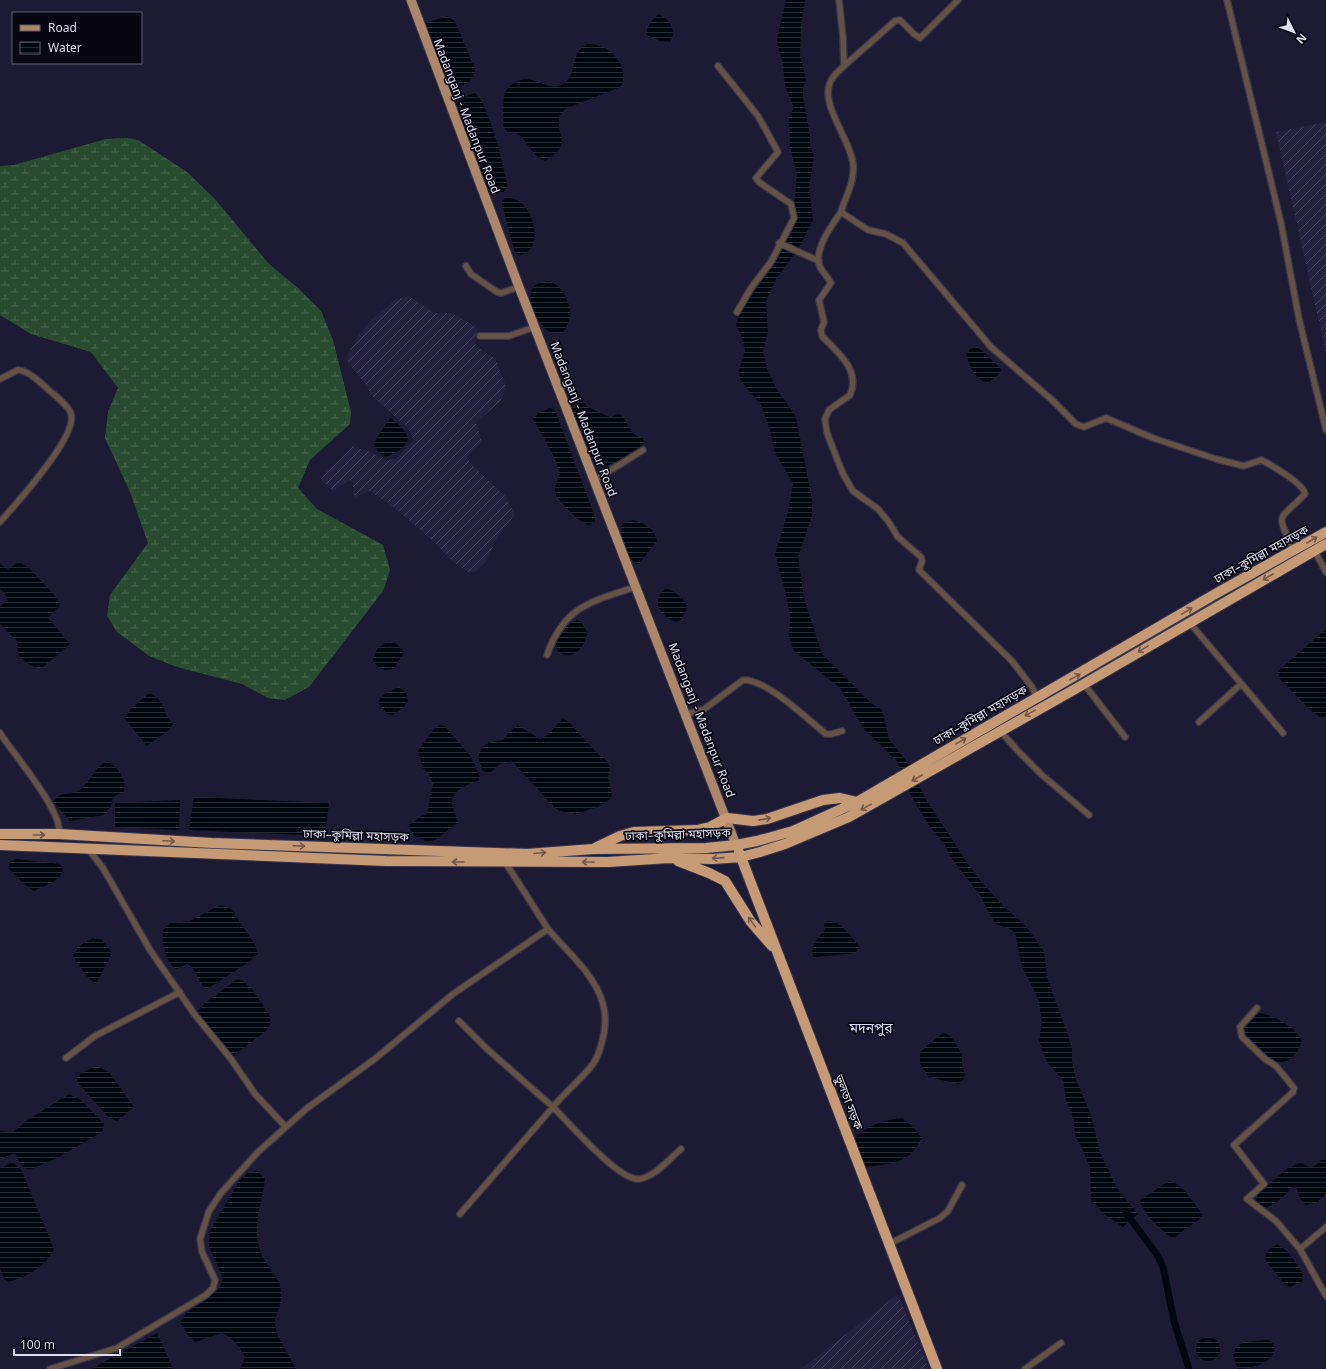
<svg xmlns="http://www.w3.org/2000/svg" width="1326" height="1369" font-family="'Noto Sans','Noto Sans Bengali',sans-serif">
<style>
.industrial{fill:url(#industrial-furrows)}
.wetland{fill:url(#wetland-marsh)}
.water{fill:url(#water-rules)}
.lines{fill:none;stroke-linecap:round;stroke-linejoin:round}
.canal{stroke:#00070f;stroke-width:7}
.street-casing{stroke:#38364d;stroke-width:8}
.primary-casing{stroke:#38364d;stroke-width:11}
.highway-casing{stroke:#38364d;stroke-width:12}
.street{stroke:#645344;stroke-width:5.5}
.primary{stroke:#ab8668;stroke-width:9}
.highway{stroke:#c79a76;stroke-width:10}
.oneway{stroke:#715849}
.labels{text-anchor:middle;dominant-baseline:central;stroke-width:3.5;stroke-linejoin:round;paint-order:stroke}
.street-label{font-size:12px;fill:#dedeef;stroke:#080711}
.quarter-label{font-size:14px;fill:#d8d8f8;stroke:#080711}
</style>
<defs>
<pattern id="industrial-furrows" width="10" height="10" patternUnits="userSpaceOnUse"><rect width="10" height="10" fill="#252240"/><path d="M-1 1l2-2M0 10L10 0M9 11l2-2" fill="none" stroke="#44425c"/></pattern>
<pattern id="wetland-marsh" width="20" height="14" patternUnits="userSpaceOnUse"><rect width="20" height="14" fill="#294c31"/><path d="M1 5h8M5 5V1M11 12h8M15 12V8" fill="none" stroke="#48654f"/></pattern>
<pattern id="water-rules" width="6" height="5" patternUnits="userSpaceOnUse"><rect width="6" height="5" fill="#00070f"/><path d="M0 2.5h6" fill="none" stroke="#252b32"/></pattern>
</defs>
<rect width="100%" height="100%" fill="#1d1b33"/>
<path class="industrial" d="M1326,122v231l-50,-221z
M409,296l26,17h16l24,13 2,5 -2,13 10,9 10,5 11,29 -1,5 -5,9 -24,22 6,18 -15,16 3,6 35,33 10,18 -18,24 -11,24 -10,9 -6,2 -18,-12 -20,-21 -42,-36 -19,-12 -3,-1 -12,6 -3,-3v-11l-3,-3 -17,11 -12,-11 2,-5 30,-29 20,7 13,8 11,-3 16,-18 -3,-10 -41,-37 -1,-6 -20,-24 -1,-7 13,-23 11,-13 24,-20z
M898,1294l31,75h-128z"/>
<path class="wetland" d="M127,138l11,2 49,32 28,27 53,64 30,25 23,23 12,29 18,72 -1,12 -40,36 -12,28 19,21 66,36 7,25 -7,21 -74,96 -24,13 -17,-2 -26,-14 -65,-17 -28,-11 -32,-24 -10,-16 3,-21 38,-52 -18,-51 -25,-54 3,-26 10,-24 -27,-36 -60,-18 -31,-19v-149l14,-1 92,-26z"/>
<path class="water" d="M786,0h19l-4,25 -1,30 6,24 -3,8v10l7,38v10l4,11 -5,32 4,32 -16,31 -21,28 -10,22 2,32 -5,18 4,18 9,19 20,29 16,83v16l-14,41 6,41 18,56 49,49 11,7 7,29 18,23 20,39 41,63 12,16 23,26 22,19 19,26 3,26 20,55 5,17v12l4,19 15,35 9,38 17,35 21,26 -15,13 -19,-13 -13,-14 -1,-30 -5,-15 -10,-20 -1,-15 -8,-20 -3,-20 -16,-18 -8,-20 3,-20 -4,-24 -16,-31 -7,-34 -3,-3 -16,-6 -5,-7 -11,-22 -28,-36 -8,-15 -16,-20 -18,-30 -13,-33 -33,-32 -24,-41 -46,-37 -5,-14 1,-21 -4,-22 -11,-40 13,-42 5,-29 -18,-30 -5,-23 -9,-25 -21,-25 -1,-10 6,-19 -3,-14 -6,-12 5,-15 35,-49 19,-43 -1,-13 3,-32 -7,-25 -1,-32 5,-8 -9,-22 -3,-28 -3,-6 -2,-13z
M659,14c10,5 19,17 11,28l-10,-1 -13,-6c-1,-10 5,-15 12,-21z
M447,16l8,5 20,48c0,13 -12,16 -22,22l-5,-1 -25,-66z
M587,44c21,-1 42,19 35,41l-4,3 -53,21 -6,7c-2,25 14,27 -14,45 -18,-7 -20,-32 -36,-28l-6,-6c1,-10 -1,-25 2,-34 1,-4 5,-7 8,-9 19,-15 36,12 52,-1 13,-11 5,-31 22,-39z
M475,93c14,11 27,69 32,89v5l-3,5 -14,3 -4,-3 -30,-83v-5l7,-7z
M505,198c28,-4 43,54 14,57l-4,-2 -13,-48v-4z
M549,281c19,7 29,37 13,52 -4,0 -8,1 -12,-1 -12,-5 -26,-35 -16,-46 4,-4 10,-4 15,-5z
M977,347l8,6 17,17 -3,4 -11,9c-14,-5 -17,-15 -22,-28l4,-6z
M579,397l9,10 19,9 4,1 7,-3 5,2c5,9 9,21 20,22l1,5c-9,10 -38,29 -51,21l-24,-61z
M550,408l5,2 40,107v4l-6,4c-8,-1 -32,-24 -34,-33 -1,-7 5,-14 4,-21 -4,-16 -18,-37 -26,-52l5,-6z
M390,418c5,2 19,16 18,21 -1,7 -16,18 -22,17 -6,-1 -9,-6 -12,-11l1,-4z
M633,520c10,2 22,9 24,21l-18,23h-3c-9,-7 -19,-30 -13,-41z
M19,562l9,5 30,32 2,6 -12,13 22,26 -28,24c-7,1 -23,-8 -24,-16 -1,-3 0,-7 0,-10l-18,-18v-17l7,-7 -2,-7 -5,-4v-25l8,5z
M665,589h4c11,7 24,14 14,27 -2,4 -3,5 -7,6 -15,-5 -26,-21 -11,-33z
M577,620l4,1 6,11c-1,15 -14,30 -29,20l-3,-11 12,-16z
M1326,629v87l-4,3 -13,-10 -30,-31 -1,-7z
M388,641l9,3 7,8 -10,17c-11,2 -17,1 -21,-10l4,-10z
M399,687l7,6 2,8 -5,7 -11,7 -5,-1 -9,-11c4,-10 12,-12 21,-16z
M148,694h3c9,4 11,10 14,18 1,4 5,8 8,12l-4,6 -22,16 -23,-28 7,-9z
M563,718l6,4 27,30 11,9 3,6 -2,11 4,17 -3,5 -9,6 -23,8 -17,-3 -6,-4 -42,-46 -12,3 -10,9 -7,-2c-10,-20 -1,-29 20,-31l7,-9 8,-6 22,14 7,-4z
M440,725l5,1 26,31 9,20 -2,4c-10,3 -29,10 -26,24 2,6 5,12 6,18 -5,3 -20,16 -23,17 -11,4 -25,-4 -26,-16l5,-1 4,-6 9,-3 6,-30 -4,-10 -6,-6 -5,-17 15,-21z
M108,761c11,8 19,17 16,31l-11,5 -2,9 -7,9 -34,6 -17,-19c5,-11 18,-6 27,-12 11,-9 15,-24 28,-29z
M194,797l135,6 -4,33 -136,-6z
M180,800l-1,30 -64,-3v-24z
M17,859l43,5 3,4c-1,13 -19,18 -29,23l-10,-7 -15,-15 1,-8z
M220,905l11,4 25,37 1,8 -8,8 -42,27c-10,-5 -9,-20 -20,-25l-11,5c-11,-6 -14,-28 -13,-39l8,-7 19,-2z
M827,921c15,0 23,15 32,25l-3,7 -39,4 -4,-1 -1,-5 4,-11 9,-10 -1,-6z
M93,938l9,2 9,11 -1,7 -13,24 -2,2 -11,-11 -11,-17 6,-10z
M236,980h6l10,9 18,27c2,6 0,10 -4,15l-33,25 -33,-39 -2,-6 7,-8z
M1260,1013c15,3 36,14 42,28l-5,11 -9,9 -11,2 -5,-3 -27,-24c-4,-10 6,-19 15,-23z
M944,1032l9,6 9,17v11l3,8 -1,5 -5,5 -30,-7 -9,-13v-12z
M97,1066l12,6 25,35 -17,14 -8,-3 -31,-35 -1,-5 4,-5z
M69,1094l12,6 23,24 -2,8 -45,26 -28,12c-8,-2 -11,-11 -14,-17l-15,6v-28l13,1 16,-13z
M902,1118l10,8 10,12c-13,26 -29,25 -55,29l-5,-3 -10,-22c11,-16 32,-22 50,-24z
M1321,1160h4l1,2v31l-8,9 -12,3 -5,-5 -5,-13h-4c-8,9 -16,18 -28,21l-8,-5 1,-8 4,-4 27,-23 13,-6c9,8 13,6 20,-2z
M13,1162l9,9 32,78c-9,18 -27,28 -46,33l-4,-3 -4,-11v-100z
M256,1171l9,7c-2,27 -14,44 -5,72 4,14 19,26 21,40 2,15 -3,18 -6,30 -3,11 16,38 21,49h-56l5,-12c-5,-10 -13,-20 -23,-24l-27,9 -7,-7 -8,-12 5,-9 34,-25 4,-11 -14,-31 1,-16 29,-50 9,-8z
M1169,1181c13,2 24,22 33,32l-1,5 -26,19h-4c-10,-6 -31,-27 -31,-37z
M1277,1244l11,8 15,21 -1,8 -12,6 -5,-2 -19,-24c-2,-8 4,-13 11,-17z
M157,1333l16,36h-82z
M1196 1349a12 12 0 1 1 24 0a12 12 0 1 1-24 0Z
M1268,1340l4,2c11,18 -20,27 -34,27l-5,-13 3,-9 7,-5z"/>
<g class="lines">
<path class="canal" d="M1126,1213l32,43 5,11 11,54 15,48"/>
<defs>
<path id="street" d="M839,0l4,37 1,29c-5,5 -12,10 -14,17 -10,22 21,57 23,81 2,18 -7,31 -12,48l27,18 18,4 17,9 88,104 61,53 24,24 8,3 22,-9 47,20 63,21 28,7 17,-6c9,4 43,24 44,34 -27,28 -30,17 -11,56
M1227,0l54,223 18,96 27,111
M718,66l40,50 20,36 -22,26 3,4 32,22 3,14 -23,44 -20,26 -14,24
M844,66l51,-45 5,-1 14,14 6,4 38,-38
M841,212c-9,13 -28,38 -21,55 3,6 8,10 11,16l-12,17 5,22 -3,8 1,6c16,17 39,34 28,59l-21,15 -4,9 2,14 16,41 10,17 25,18 10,12 10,16 23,20 1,4 -3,9 93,91 20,26 5,11
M779,243l40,18
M466,266l5,8 26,18 4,1 18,-6
M480,336h29l26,-9
M0,379l18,-9c12,1 24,14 33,22 6,5 18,14 20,22 7,22 -56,91 -71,108
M595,480l48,-30
M1314,550l12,22
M1189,622l94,111
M547,655c17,-49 45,-54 89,-68
M1084,684l41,53
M686,714l17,-4 40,-30c24,-1 64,39 83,54h5l11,-3
M1199,722l42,-38
M1000,731l19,21 23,23 47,40
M0,733c14,22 63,78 59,101
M88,849l15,19 47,82 45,65 36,44 24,35 30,32
M548,929c29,34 69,63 54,113 -2,8 -4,15 -9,22 -12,16 -28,28 -40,43 15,15 66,74 86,72 16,-2 30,-20 42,-30
M1257,1008l-17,19 2,10 23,22 11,7 18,22 -1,4 -59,53 30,39 -17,15 29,22 24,28 26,-22
M459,1021l27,27 67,59 -93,107
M66,1058l29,-22 85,-44
M889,1244l51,-26 8,-7 14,-26
M1300,1249l26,47
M50,1369l67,-21 89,-53 7,-7 2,-8 -13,-28 -2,-13 9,-28 12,-18 37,-41 48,-43 70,-51 77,-64 95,-65 -43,-67
M1025,1369l36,-26"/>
<path id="primary" d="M411,0l108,287 217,558"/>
<path id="highway" d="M0,834h59l153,9 315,11 66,-5 113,-1 30,-3 21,-4 36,-10 64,-29 360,-209 109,-61
M0,845l386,16 222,1 61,-4 44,1 28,-2 19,-5 25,-8 64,-27 235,-133 242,-140
M595,848l25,-12 14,-4 63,-2 13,-3 17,-9 26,3 14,-2 56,-19 17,-2 17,4
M739,852l198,517
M678,861l31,12 16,8 26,41 21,24"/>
</defs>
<use href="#street" class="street-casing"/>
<use href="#primary" class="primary-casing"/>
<use href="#highway" class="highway-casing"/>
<use href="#street" class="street"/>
<use href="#primary" class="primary"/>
<use href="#highway" class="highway"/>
</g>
<defs><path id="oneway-shaft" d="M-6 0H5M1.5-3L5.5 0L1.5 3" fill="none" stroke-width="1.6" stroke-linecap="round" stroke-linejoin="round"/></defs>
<g class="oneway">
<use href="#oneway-shaft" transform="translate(1312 540) rotate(-30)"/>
<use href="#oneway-shaft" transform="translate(1268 577) rotate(150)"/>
<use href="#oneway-shaft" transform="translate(1187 611) rotate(-31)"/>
<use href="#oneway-shaft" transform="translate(1143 649) rotate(149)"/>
<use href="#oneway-shaft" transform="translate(1075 677) rotate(-29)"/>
<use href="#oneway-shaft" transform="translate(1030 713) rotate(151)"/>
<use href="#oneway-shaft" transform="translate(961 741) rotate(-30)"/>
<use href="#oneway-shaft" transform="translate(917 778) rotate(150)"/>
<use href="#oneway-shaft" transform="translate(866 807) rotate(151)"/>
<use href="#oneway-shaft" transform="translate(765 819) rotate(-11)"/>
<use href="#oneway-shaft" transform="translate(39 835)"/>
<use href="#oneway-shaft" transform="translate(169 841) rotate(3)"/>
<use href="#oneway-shaft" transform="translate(299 846) rotate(2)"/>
<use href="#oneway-shaft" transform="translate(540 853) rotate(-5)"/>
<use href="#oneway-shaft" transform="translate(718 858) rotate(176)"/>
<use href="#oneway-shaft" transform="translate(458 862) rotate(-180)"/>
<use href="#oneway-shaft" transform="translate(588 862) rotate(-180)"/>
<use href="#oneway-shaft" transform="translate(752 922) rotate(-125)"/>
</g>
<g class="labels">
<g class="street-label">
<text transform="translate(467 116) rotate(69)">Madanganj - Madanpur Road</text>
<text transform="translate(584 419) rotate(69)">Madanganj - Madanpur Road</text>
<text transform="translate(1261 554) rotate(-29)">ঢাকা–কুমিল্লা মহাসড়ক</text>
<text transform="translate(980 715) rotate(-30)">ঢাকা–কুমিল্লা মহাসড়ক</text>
<text transform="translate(702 720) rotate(69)">Madanganj - Madanpur Road</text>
<text transform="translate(678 834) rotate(-2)">ঢাকা–কুমিল্লা মহাসড়ক</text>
<text transform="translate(356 835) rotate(2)">ঢাকা–কুমিল্লা মহাসড়ক</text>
<text transform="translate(849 1102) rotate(69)">ভুলতা সড়ক</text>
</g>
<g class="quarter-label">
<text x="871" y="1027">মদনপুর</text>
</g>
</g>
<rect x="12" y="12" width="130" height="52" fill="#080711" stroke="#5e5d6a"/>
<rect x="20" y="25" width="20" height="6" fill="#ab8668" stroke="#5e5d6a"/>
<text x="48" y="32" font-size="12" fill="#dedeef">Road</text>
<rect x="20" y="42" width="20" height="12" fill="url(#water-rules)" stroke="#5e5d6a"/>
<text x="48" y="52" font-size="12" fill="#dedeef">Water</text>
<g transform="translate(1294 32) rotate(132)" stroke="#080711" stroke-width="3" paint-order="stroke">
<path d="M0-3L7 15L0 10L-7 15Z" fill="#dedeef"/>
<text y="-6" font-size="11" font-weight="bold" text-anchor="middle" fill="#dedeef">N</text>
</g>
<path d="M14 1349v6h106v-6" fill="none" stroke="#dedeef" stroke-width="2"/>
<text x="20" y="1349" font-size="12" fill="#dedeef" stroke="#080711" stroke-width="3" paint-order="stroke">100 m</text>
</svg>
